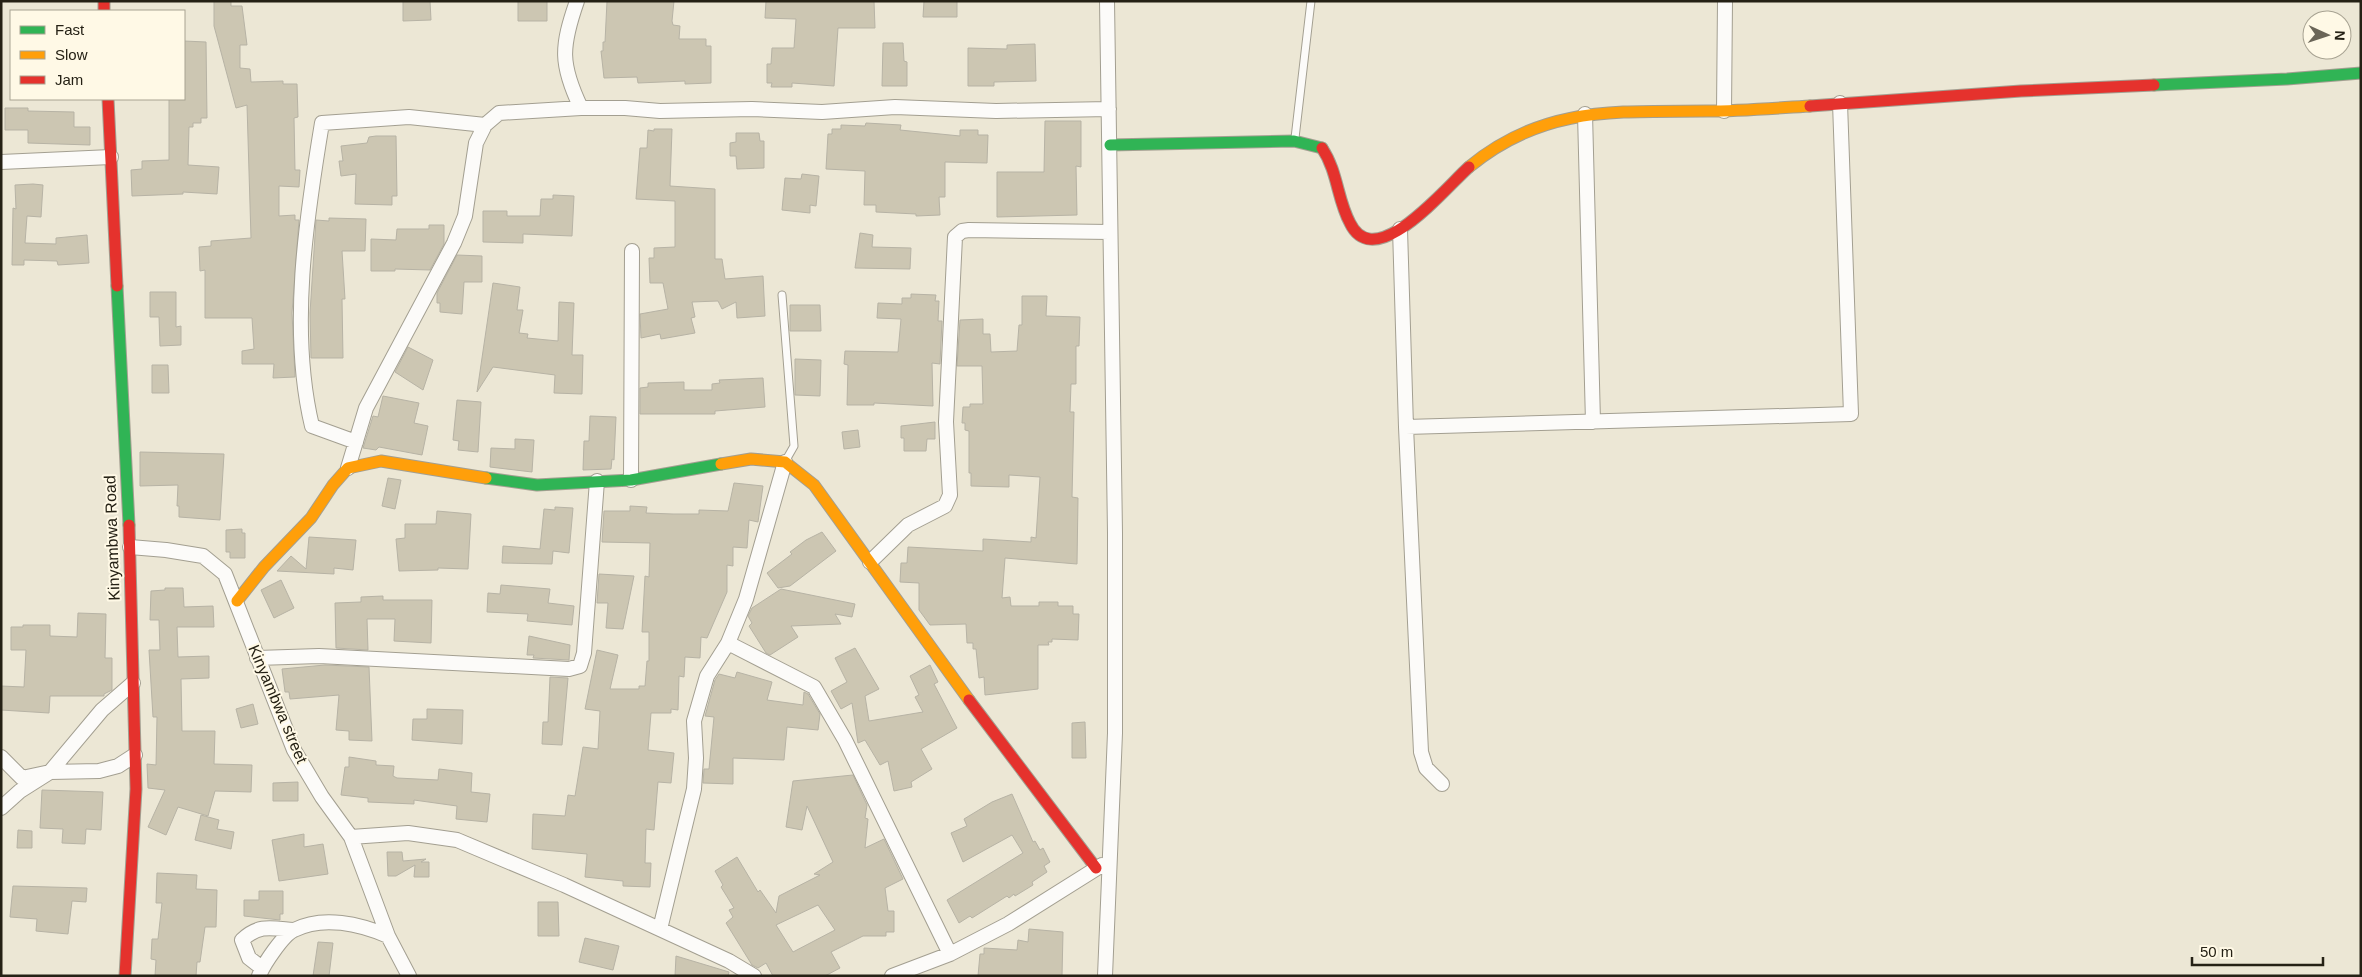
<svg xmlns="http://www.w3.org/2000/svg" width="2362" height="977" font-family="Helvetica,sans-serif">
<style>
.building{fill:#ccc6b2;stroke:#b7b3a5;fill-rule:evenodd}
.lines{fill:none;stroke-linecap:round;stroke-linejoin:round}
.lane-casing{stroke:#a39f91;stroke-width:9}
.street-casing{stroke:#a39f91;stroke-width:16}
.fast-casing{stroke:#a39f91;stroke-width:13}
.slow-casing{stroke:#a39f91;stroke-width:13}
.jam-casing{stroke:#a39f91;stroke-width:13}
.lane{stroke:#fcfbf9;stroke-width:7}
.street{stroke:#fcfbf9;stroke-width:14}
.fast{stroke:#30b455;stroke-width:11}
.slow{stroke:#ff9f0a;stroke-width:11}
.jam{stroke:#e5322d;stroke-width:11}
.labels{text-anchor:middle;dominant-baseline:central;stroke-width:4;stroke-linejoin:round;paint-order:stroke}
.street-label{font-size:16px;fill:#252115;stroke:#fff9e6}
</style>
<rect width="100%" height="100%" fill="#ece7d5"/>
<path class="building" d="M214,1h17v5h11l5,39h-7v23l10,1 1,13 32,-1v3h14l1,33 -4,1 1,52h5l-1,17 -20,-1v30l16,-1v5h4l-7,93 3,64 -22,1 1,-14h-32v-13l12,-2 -2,-31h-47v-48l-5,1 -1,-24 12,-1v-5l40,-3 -4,-133 -11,3 -22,-82z
M403,1h27l1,19 -28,1z
M518,1h29v20h-29z
M607,1h67l-2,20 1,4 7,1 -1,13h27v7h5v37l-26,1v-3l-47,2 -1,-6 -33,1 -3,-27h2v-9h2z
M766,1h108l1,27h-37l-4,58 -42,-3v4h-21l1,-4h-5v-19h4l1,-16h22l2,-29 -31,-1z
M924,1h33v16h-34z
M184,41l22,1 1,76h-6v5h-8v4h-4l-1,38 31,2 -2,27 -34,-2v2l-51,2 -1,-26 11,-1v-8l27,-1v-61h15z
M883,43h20l1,18 3,1v24h-25z
M1035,44l1,37 -42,1v4h-26v-38l39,1v-4z
M5,108h23v3l46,1v15h16v18l-62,-2v-13h-23z
M1045,121h36v46l-5,-1 1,49 -80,2v-45h47z
M866,123l35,2 -1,5 60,6v-6h18v5h10l-1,28 -42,-1v35h-6l1,18 -24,1v-2l-40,-2v-7h-12l1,-34 -39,-2 2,-35h4v-5h9v-4l24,1z
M654,129h18l-2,57 45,3v70h7l3,20 38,-3 2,40 -28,2 -1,-16 -14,7 -4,-8 -26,1 3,15 -4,1 4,15 -34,6 -1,-5 -19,4 -1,-24 28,-5 -5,-26h-13l-1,-25h5v-10l21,-1v-46l-39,-2 4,-51h7l1,-18 6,1z
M736,133h23l1,8h4v27l-27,1 -1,-13h-6v-13l6,-1z
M376,136h20l1,60h-5v9l-37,-1 1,-30 -15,2 -2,-15h4l-2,-15 26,-3 2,-6z
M802,174l17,2 -3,30 -6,-1v8l-28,-3 3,-32 16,1z
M33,184l10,1 -2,32 -14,-1 -2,27 31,1v-6l31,-3 2,28 -31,2 -1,-4 -33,-1v5h-12l1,-57 3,1 -1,-24z
M553,195l21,1 -2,40 -49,-2v9l-40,-1v-31h24v5h33l1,-17h12z
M329,218l37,1 -1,32h-23l3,48h-3l1,59h-32l-1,-45 6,-93 13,1z
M429,225h15v19l-14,26 -35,-1v2h-24v-32l25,1 1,-11h32z
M860,233l13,2 -1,12 39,1 -1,21 -55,-1z
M457,255l25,1v26h-18l-2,32 -22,-2v-9h-3v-10z
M493,283l27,4 -3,23h6l-4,23 9,1 -1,4 31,3 1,-39 15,1 -2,52h11l-1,39 -28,-1 1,-18 -62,-8 -16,25z
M150,292h26v35l5,-1v19l-21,1 -1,-29h-9z
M911,294l25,1 -1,6h4l-1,20h4l-2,43 -8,-1 1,43 -59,-3v2h-27l1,-40 -4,-1 1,-13 53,1 3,-33 -24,-1 1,-15 24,1v-6h9z
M1022,296h25l-1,20 34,1 -1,29h-3v38h-5l-1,28h4l-2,85 6,1 -1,66 -72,-6 -3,40 8,-1 1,9h28v-4h19v4h15v8h6l-1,26 -26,-1v3h-4l1,3h-11v44l-53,6 -1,-18 -5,1 -3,-29h-3v-6h-6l-1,-19 -36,1 -11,-15v-27l-19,-1 1,-19h6l1,-16 75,4v-12l48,3v-5l5,1 4,-61 -31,-2v12l-38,-1v-13h-2v-42l-4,-1v-7h-3l1,-16h7v-3h13l-1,-38h-25l3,-46 23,-1v15h7l1,18 26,-1 2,-26h3z
M790,305h30l1,26h-31z
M408,347l25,13 -10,30 -28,-18z
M795,359l26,1 -1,36 -25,-1z
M152,365h16l1,28h-17z
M763,378l2,29 -50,4v3h-75v-26l8,-1v-4l36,-1v8h28v-6l8,-1 -1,-3z
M383,396l36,7 -5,20 14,3 -6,29 -43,-8 -3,3 -13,-2 10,-32 5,1z
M457,400l24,2 -3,50 -20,-2 1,-9 -6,-1z
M590,416l26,1 -2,43 -2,-1 -1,10 -28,1 1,-29h5z
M935,422v17h-8l-1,12h-22v-13h-3v-12z
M858,430l2,17 -16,2 -2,-17z
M515,439l19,1 -2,32 -42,-5 1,-19 24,1z
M140,452l84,2 -4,66 -41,-3v-11h-2l1,-21 -38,1z
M388,478l13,2 -6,29 -13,-3z
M734,483l29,3 -5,36 -9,-2 -2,28 -14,-1v19l-6,-1v27l-20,46 -6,-1 -1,21 -15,-1 -1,20 -5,-1 -1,34 -7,-1v4h-20l-3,37 26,3 -3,30 -13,-1 -4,48 -8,-1 -1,34h6l-1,24 -27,-1v-5l-38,-4 2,-23 -55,-5 1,-35 32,2 3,-21 7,1 8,-49 15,2 2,-38 -15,-2 12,-59 21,5 -8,34h29v-3h6l2,-25h2v-29h-7l3,-56 4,1 1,-34 -48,-1 2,-31h26v-5l17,1 -1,6 27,1h26v-4l29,1z
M555,507l18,1 -4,45 -16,-2 -1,13 -50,-1 1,-17 37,3 4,-40 11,1z
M437,511l34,3 -3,55 -30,-1v2l-39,1 -3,-32 9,-1v-14h31z
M242,529v4h3v25h-15v-6h-4v-22z
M822,532l14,19 -46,35 -12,2 -11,-15 25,-19 -2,-2 16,-12z
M309,537l47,3 -3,30 -19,-2v6l-57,-3 14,-15 15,13z
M599,574l35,2 -11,53 -17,-1 2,-25h-11z
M281,580l13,28 -20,10 -13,-28z
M501,585l49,4 -2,14 26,3 -2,19 -45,-4 1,-7 -41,-2 1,-19 12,1z
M165,588h18l1,19 29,-1 1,21h-37l1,30 31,-1v22l-28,1 1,52h33l-1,33 38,1 -1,27 -36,-1 -7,25 -30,-9 -12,28 -18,-8 17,-37 -17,-2 -1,-24 9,1 1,-48h-4l-4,-67h11l-1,-30h-9l1,-29 14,-1z
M781,589l74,15 -3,13 -17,-3 6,10 -50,2 7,11 -28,18 -4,-2 -17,-27 3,-3 -4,-7 4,-8z
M383,596v4h49l-1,43 -37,-2 1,-22h-28l1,31 -32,-2 -1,-45 26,-1v-5z
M78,613l28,1 -1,44h7v32l-8,4v2h-54l-1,17 -48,-3v-24l23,1 2,-37h-15v-23h12v-2h27v11l27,1z
M529,636l41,9 -1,15 -36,-2 1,-3h-7z
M855,648l24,41 -14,7 4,25 54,-9 -8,-15 4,-2 -9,-19 20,-11 8,17 -4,2 23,44 -36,21 11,20 -21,13 1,5 -18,4 -6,-30 -8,4 -15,-25 -7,3 -6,-40 -11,6 -10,-18 16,-9 -12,-24z
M325,665l44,2 3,74 -23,-1v-9l-13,-1 3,-35 -49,4 -1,-7h-4l-3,-23z
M737,672l35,10 -5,18 36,5 1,-13 4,2 12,20 -2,16 -31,-3 -3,33 -51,-2v26l-30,-1 1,-14h5l5,-52 -9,-1 10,-36 4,-6 16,4z
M550,677l18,1 -6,67 -20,-1 1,-22h5z
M253,704l5,20 -17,4 -5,-19z
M427,709l36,1 -1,34 -50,-4 1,-21h14z
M1085,722l1,36h-14v-35z
M349,757l27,4v4l18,1 -1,10 4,2 41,2 1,-11 33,4 -1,19 19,2 -3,28 -31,-3 1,-13 -43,-6v4l-46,-2v-4l-27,-3 4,-28h4z
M853,775l14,30 -2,13 3,1 -3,29 19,-9 19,40 -18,9 3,23h6v21h-8v4h-23l-32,16 9,16 -15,8h-52l-7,-13 -8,5 -6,-3 -26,-42 7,-6 -4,-7 5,-2 -13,-21 2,-2 -8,-14 22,-14 21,35 2,-2 16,23 3,-17 41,-21 -6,-1 19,-12 -26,-56 -5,24 -16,-3 7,-46zM818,905l17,25 -42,22 -17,-27z
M298,782v19h-25v-18z
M42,790l61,2 -2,38 -15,-1 -1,15 -23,-1 1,-14 -23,-1z
M1012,794l21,48 2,-1 5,9 3,-2 7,14 -6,4 3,6 -15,10 1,3 -18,11 -1,-2 -5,4 -2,-2 -35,22 -2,-2 -11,7 -12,-23 76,-47 -11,-18 -49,27 -12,-29 16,-7 -3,-7 28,-17z
M201,815l18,5 -2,9 17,3 -3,17 -36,-9z
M18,830l14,1v17h-15z
M304,834v13l19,-3 5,30 -49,7 -7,-41z
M387,852h15l1,9 23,-2 -5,3h8v15h-15l1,-12 -19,11h-8z
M157,873l40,2 -1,14 21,1 -1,37h-11l-5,35h-3l-1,14h-41l1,-16 -5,-1 1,-20h6l4,-36h-6z
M13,886l74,2 -1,14 -14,-1 -4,33 -32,-3 1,-12 -27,-2z
M259,891h24v23h-3v6l-36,-4v-16h15z
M538,902h20l1,34h-21z
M1029,929l34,3 -1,44h-84l2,-22h4v-6l33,2 1,-10 10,2z
M585,938l34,8 -6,24 -34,-8z
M318,942l15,1 -4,33h-16z
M676,956l53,16 -1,4h-53z"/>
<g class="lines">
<defs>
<path id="lane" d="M1295,138l16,-137
M782,295l12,151 -8,14"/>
<path id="street" d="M577,1c-16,46 -17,63 4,107
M1724,111l1,-110
M1585,114l8,308
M1,162l110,-5
M1400,229l6,198 15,325 5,16 16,16
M1406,427l445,-13 -11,-311
M356,442l-44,-16c-23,-96 -6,-207 10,-303l87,-6 76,8
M348,468l18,-60 88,-165 11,-27 11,-73 9,-18 14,-12 82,-5h44l35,3 92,-2 70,3 73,-5 101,4 113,-2
M631,480l1,-229
M130,547l36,3 37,6 22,18 69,176 28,47 29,40 37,99 21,40
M870,562l38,-37 37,-19 5,-11 -4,-73 9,-185 7,-6 7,-1 141,2
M728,643l86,44 31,53 105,214
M257,658l62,-2 250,13 11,-3 4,-13 13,-172
M1,757l21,21 28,-6 52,-62 31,-27
M1,808l19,-17 30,-19 49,-1 19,-5 17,-11
M351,837l57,-4 49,7 107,45 165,76 25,15
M660,929l34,-140 2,-31 -2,-37 13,-45 21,-33 18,-44 39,-137
M262,968l-13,-10 -7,-18c17,-16 29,-12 51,-10
M259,976c4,-11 24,-41 35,-46 29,-15 66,-6 94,6
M892,976l58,-22 58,-30 94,-59
M1105,976l10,-243v-200l-8,-532"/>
<path id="fast" d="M2154,85l133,-6 74,-6
M1110,145l184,-4 28,7
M117,286l12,239
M486,478l51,7 94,-5 90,-16"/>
<path id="slow" d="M1469,167c75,-62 148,-55 238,-56 34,0 69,-3 103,-5
M721,464l30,-5 34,3 29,23 155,215
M237,601l27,-34 47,-49 22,-33 15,-17 33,-7 105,17"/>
<path id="jam" d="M104,1v10
M108,99l9,187
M1810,106l211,-15 133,-6
M1322,148c16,24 15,51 28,75 25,52 96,-36 119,-56
M969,700l127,168
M125,976l11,-187 -7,-264"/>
</defs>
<use href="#lane" class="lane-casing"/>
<use href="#street" class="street-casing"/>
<use href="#fast" class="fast-casing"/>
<use href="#slow" class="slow-casing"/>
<use href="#jam" class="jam-casing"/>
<use href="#lane" class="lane"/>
<use href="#street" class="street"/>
<use href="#fast" class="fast"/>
<use href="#slow" class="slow"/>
<use href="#jam" class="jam"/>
</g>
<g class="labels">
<g class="street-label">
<text transform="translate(112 538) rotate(-92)">Kinyambwa Road</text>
<text transform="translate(278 704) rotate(67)">Kinyambwa street</text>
</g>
</g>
<rect width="2362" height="977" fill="none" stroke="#252115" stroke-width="5"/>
<rect x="10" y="10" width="175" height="90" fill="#fff9e6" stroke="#a8a392"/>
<rect x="20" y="26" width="25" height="8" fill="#30b455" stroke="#a8a392"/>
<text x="55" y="35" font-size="15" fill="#252115">Fast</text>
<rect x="20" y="51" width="25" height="8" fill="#ff9f0a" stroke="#a8a392"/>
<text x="55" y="60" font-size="15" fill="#252115">Slow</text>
<rect x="20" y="76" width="25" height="8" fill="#e5322d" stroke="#a8a392"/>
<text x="55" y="85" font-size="15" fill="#252115">Jam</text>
<g transform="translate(2327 35) rotate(93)"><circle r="24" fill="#fff9e6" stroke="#a8a392"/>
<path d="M0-4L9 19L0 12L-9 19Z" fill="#6b6658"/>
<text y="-8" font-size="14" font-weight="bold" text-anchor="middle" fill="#252115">N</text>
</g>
<path d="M2192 957v8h131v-8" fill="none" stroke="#252115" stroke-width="2.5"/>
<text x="2200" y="957" font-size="15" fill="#252115" stroke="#fff9e6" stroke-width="4" paint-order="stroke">50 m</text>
</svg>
